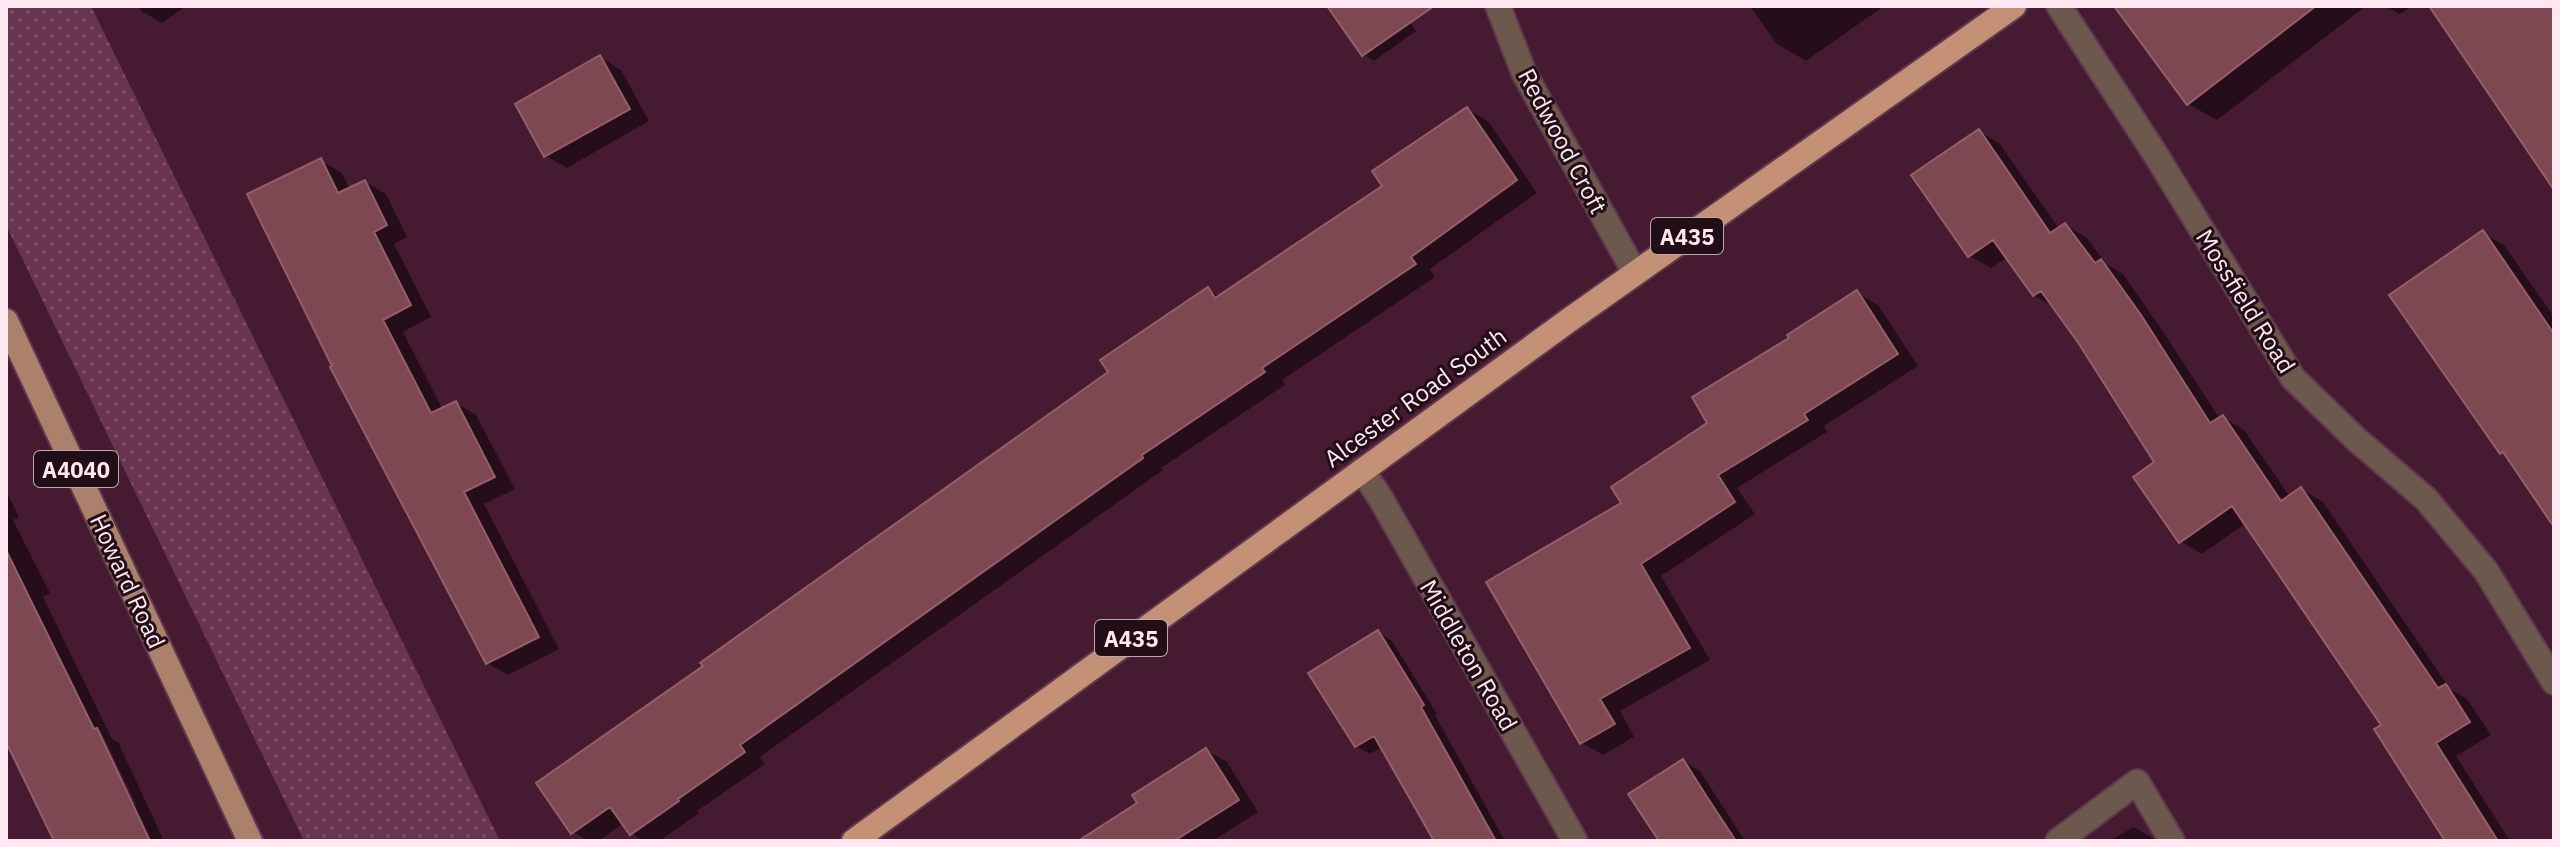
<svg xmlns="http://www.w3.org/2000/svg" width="2560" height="847" font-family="'IBM Plex Sans',sans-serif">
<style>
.green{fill:url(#green-dots)}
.shadow{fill:#0007;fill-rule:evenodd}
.building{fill:#7d4851;stroke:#965f68;stroke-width:2}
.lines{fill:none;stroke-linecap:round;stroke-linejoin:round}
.minor-casing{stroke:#60384d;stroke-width:28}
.major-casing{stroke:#60384d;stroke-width:28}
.highway-casing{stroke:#60384d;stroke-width:28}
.minor{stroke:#6d584d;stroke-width:24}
.major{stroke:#ab816b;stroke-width:24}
.highway{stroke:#c49176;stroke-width:24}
.labels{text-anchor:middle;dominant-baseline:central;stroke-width:6;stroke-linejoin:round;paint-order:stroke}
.shield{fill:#210e17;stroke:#bca6b0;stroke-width:2}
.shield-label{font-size:22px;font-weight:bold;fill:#ffe7f2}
.street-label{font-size:24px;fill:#ffe7f2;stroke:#210e17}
</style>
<defs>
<pattern id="green-dots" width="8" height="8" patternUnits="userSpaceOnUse" patternTransform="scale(2)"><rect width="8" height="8" fill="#68344f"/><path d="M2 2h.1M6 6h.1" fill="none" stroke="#7f5169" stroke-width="1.8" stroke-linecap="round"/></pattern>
</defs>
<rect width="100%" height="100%" fill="#461b32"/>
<path class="green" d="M6,6h85l409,835h-196l-298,-616z"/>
<path class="shadow" d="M138,6h48l-24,17 -21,-12z
M1329,6h70l17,25 -42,30 -10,-6z
M1750,6h134l-78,55 -29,-17z
M2116,6h250l-149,114 -29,-16z
M2385,6h27l-12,8z
M600,57l21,13 28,51 -82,47 -21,-12z
M1467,109l21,12 49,72 -107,76 5,8 -153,103 3,5 -124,83 2,2 -403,287 5,7 -68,47 2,2 -39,28h-16l-12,-7 -8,-11 -26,18h-10l-15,-9 133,-165 405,-294 97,-83 13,7 164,-111z
M1979,131l21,13 59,85 6,-4 22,13 19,26 17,10 39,56 58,89 3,-2 21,13 46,67 11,-8 22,13 127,187 17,10 24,36 -35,21 54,85h-63l-63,-116 -138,-202 -44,31 -22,-13 -23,-79 -103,-155 -20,-12 -26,-38 -17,11 -21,-12z
M321,161l21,12 8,16 15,-7 21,12 21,43 -13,7 37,73 -28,15 40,78 13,-7 20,12 39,74 -31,15 75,145 -51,26 -21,-12z
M2483,233l21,12 50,72v208z
M1857,293l21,12 40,61 -94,60 3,6 -90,56 18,26 -94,62 49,84 -90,51 14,26 -31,18 -21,-12 42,-239 86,-81 81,-85z
M6,491l13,26 -6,3 37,73 -7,4 69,142 6,3 46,99h-107l-51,-103zM96,730h4l36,74 -3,2z
M1378,632l14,9 45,73 -2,1 70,126h-69l-54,-94 -12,7 -14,-8z
M1206,750l21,12 31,50 -45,29h-131l58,-37z
M1683,761l17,10 45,70h-83z
M2134,827l24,14h-49z"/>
<path class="building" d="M1327,6h107l-72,50z
M2114,6h202l-129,99z
M2429,6h125v184z
M600,55l30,54 -86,48 -29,-53z
M1467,107l50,73 -106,77 5,7 -154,104 3,4 -123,83 1,3 -403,287 5,7 -67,47 1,2 -49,34 -20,-28 -39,27 -35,-51 167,-117 -3,-3 408,-291 -8,-12 108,-73 7,11 167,-112 -10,-15z
M1979,129l71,104 15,-10 30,40 6,-4 40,56 69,108 13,-8 58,86 20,-14 137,201 8,-4 24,38 -34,21 62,98h-53l-71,-112 7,-4 -149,-219 -53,37 -46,-66 21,-15 -75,-118 -38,-53 -8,5 -40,-56 -25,17 -57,-82z
M321,158l17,35 27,-13 22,45 -13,7 37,73 -28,15 48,93 25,-12 39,76 -31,15 75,145 -53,27 -156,-297 2,-1 -85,-172z
M2483,230l71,104v193l-51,-75 -3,2 -111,-159z
M1857,290l41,64 -94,60 4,6 -90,55 17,27 -94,62 49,84 -90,51 15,25 -35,20 -94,-162 135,-79 -10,-16 96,-64 -15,-26 97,-59 -2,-3z
M6,550l88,179 3,-1 53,113h-96l-48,-99z
M1378,630l46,75 -3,2 75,134h-62l-60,-105 -19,11 -47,-74z
M1206,748l33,52 -65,41h-96l59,-38 -5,-8z
M1683,759l24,38 29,44h-77l-31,-47z"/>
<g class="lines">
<defs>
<path id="minor" d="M1498,6l26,67 111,200
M2059,6l95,146 139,226 63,61 70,60 60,72 68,111
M1362,470l19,29 194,342
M2058,841l79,-59 35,59"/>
<path id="major" d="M6,321l244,520"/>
<path id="highway" d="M854,841l718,-523 442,-312"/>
</defs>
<use href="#minor" class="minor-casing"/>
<use href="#major" class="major-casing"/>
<use href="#highway" class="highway-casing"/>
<use href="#minor" class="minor"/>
<use href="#major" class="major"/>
<use href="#highway" class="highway"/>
</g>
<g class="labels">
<g class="shield">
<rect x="1651" y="218" width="72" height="36" rx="6"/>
<rect x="34" y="451" width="84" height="36" rx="6"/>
<rect x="1095" y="620" width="72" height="36" rx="6"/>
</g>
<g class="shield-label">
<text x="1687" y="236">A435</text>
<text x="76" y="469">A4040</text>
<text x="1131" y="638">A435</text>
</g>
<g class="street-label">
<text transform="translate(1563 141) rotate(62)">Redwood Croft</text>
<text transform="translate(2246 301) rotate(58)">Mossfield Road</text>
<text transform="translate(1415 397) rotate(-36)">Alcester Road South</text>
<text transform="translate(128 581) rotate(65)">Howard Road</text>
<text transform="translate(1469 655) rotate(60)">Middleton Road</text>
</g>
</g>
<rect width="2560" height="847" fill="none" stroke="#ffe7f2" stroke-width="16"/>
</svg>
